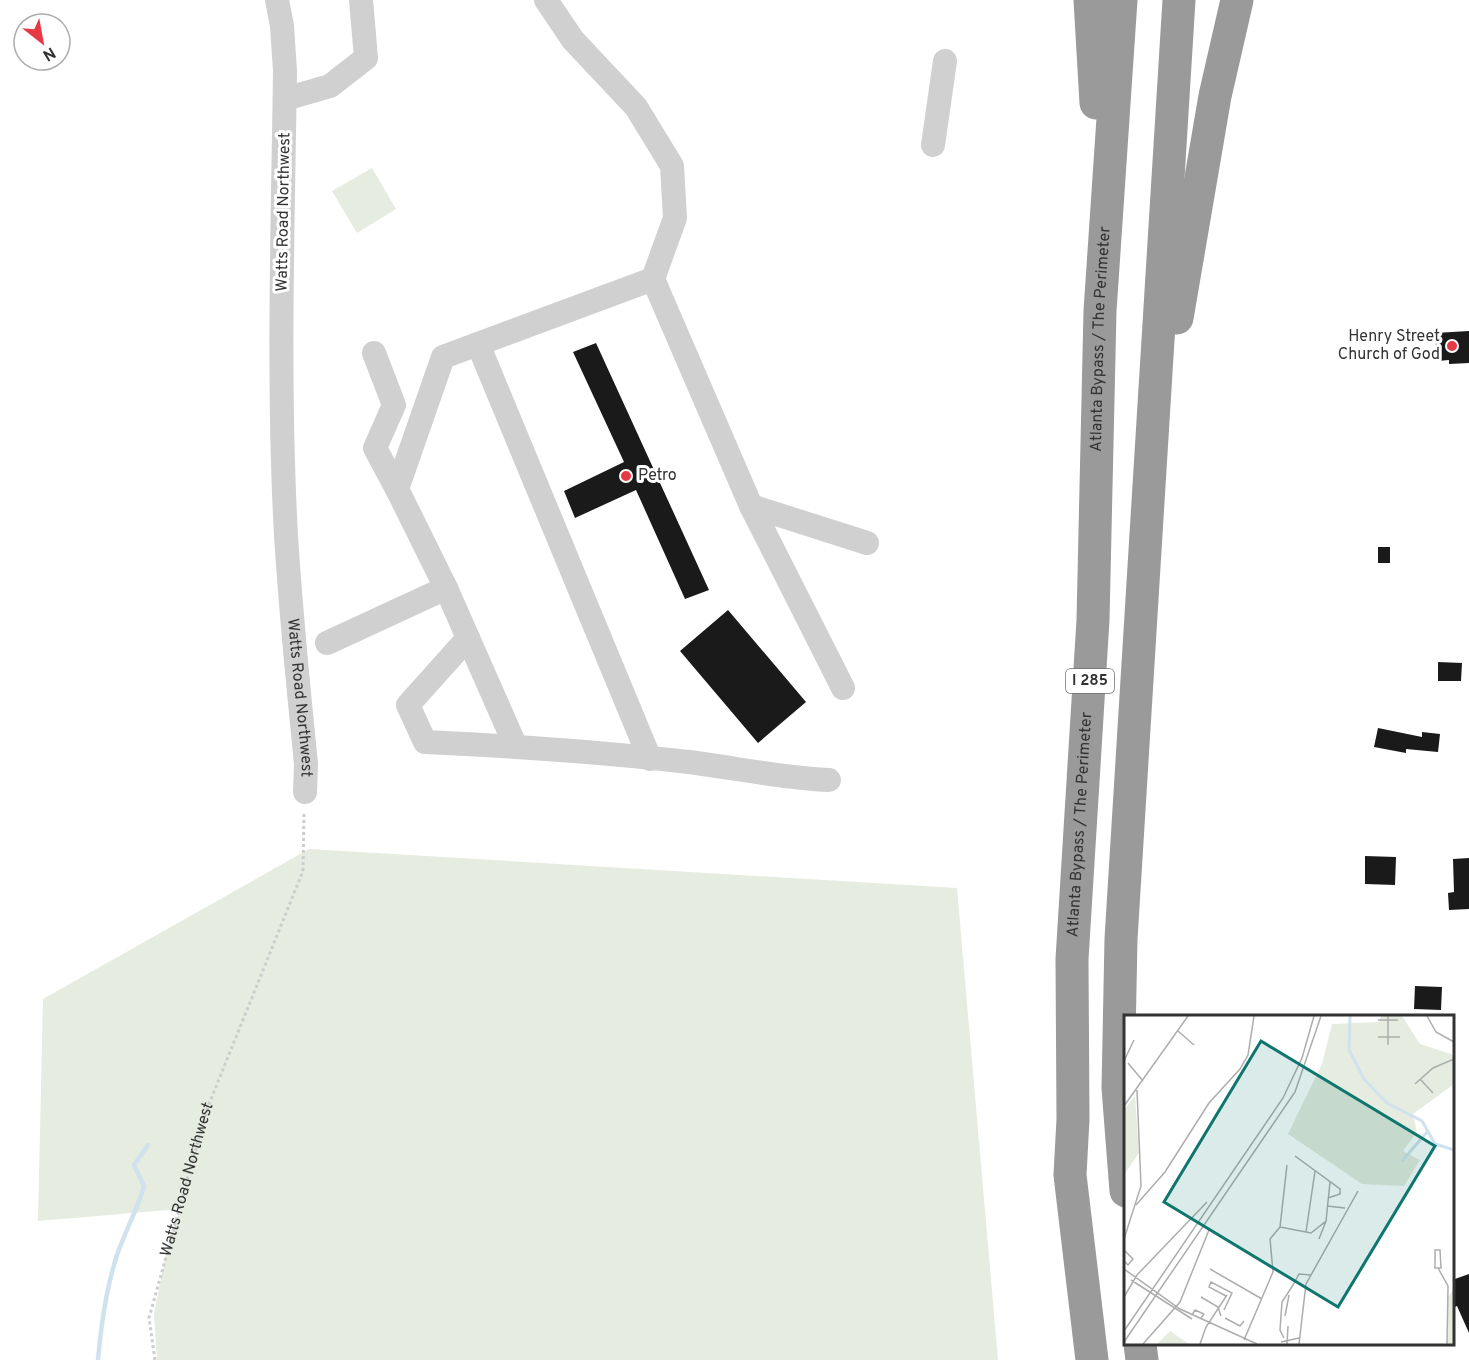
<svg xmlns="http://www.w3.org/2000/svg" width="1469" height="1360" font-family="Overpass,sans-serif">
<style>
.green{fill:#e6ecdf}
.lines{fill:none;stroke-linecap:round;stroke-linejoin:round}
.stream{stroke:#cfe2ee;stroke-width:4.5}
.building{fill:#1a1a1a}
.path{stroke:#cdcdcd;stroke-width:3;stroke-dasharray:3 3;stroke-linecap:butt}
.minor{stroke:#d0d0d0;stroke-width:24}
.highway{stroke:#9a9a9a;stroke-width:33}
.poi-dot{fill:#e63946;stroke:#fff;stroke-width:2}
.labels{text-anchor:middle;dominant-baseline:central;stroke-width:6;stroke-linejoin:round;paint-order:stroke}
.shield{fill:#fff;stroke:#707070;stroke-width:1.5}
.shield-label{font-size:15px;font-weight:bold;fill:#333}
.street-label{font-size:16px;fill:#333;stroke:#fff}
.poi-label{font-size:16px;fill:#333;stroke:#fff;text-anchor:end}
.inset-river{fill:none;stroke:#cfe2ee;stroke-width:3}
.inset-road{fill:none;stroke:#adadad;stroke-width:1.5}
.view{fill:#0f766e;fill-opacity:0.15;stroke:#0f766e;stroke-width:3}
.inset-edge{fill:none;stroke:#333;stroke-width:3}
</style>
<rect width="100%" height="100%" fill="#fff"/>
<path class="green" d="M372,168l24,41 -39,24 -25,-42z
M309,849l648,39 41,472h-841l-3,-47 12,-59 14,-45 -142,12 5,-222z"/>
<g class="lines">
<path class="stream" d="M98,1360c3,-35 8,-71 19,-105 8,-23 20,-45 27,-69l-10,-21 14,-20"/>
</g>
<path class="building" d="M1469,331v32l-20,1v-4l-12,1 -2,-28z
M596,343l113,247 -24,9 -49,-109 -61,28 -11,-27 60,-29 -51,-110z
M1378,547h12v16h-12z
M728,610l78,92 -48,41 -78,-92z
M1438,662l24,1 -1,18h-23z
M1378,728l44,9v-5l18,2 -2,18 -32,-3v4l-32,-6z
M1365,856l31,1 -1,28 -30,-1z
M1469,858v51l-20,1 -1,-17 6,-1 -1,-33z
M1415,986l27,1 -1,23 -27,-1z
M1469,1274v59l-12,-27 -5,2v-28z"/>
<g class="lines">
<path class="path" id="s1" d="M155,1360l-6,-42 58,-209 96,-238 1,-59"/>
<g class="minor">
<path id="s2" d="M277,0l5,26 3,45c-2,148 -7,297 0,445 4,83 13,166 21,248l-1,28"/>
<path d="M546,0l27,40 63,67 36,59 3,52 -22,61 98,227 92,182"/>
<path d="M285,99l45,-13 36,-28 -5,-58"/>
<path d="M933,145l12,-84"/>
<path d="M478,344l172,415"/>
<path d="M374,353l20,52 -19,43 22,41"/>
<path d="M751,506l116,37"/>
<path d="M468,638l-60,67 17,37c88,4 177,10 264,20 47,6 93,16 140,18"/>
<path d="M327,643l119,-55"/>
<path d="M516,747l-70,-159 -49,-99 46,-132 210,-78"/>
</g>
<g class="highway">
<path d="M1090,0l6,103"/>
<path d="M1177,318l38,-222 22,-96"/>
<path d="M1126,1191l-8,-103 3,-149 58,-939"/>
<path d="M1140,1344l2,16"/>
<path id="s3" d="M1092,1360l-22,-185 3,-56 -1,-160 21,-339 7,-309 21,-311"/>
</g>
</g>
<g class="poi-dot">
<circle cx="1452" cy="346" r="6"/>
<circle cx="626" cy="476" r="6"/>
</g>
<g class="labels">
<rect class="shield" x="1066" y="669" width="48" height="24" rx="4.5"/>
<g class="shield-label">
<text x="1090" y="681">I 285</text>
</g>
<g class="street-label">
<text transform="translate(284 212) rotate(-89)">Watts Road Northwest</text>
<text stroke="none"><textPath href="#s3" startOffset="1023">Atlanta Bypass / The Perimeter</textPath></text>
<text stroke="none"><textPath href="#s2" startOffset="699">Watts Road Northwest</textPath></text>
<text stroke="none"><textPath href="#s3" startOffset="537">Atlanta Bypass / The Perimeter</textPath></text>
<text stroke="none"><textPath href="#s1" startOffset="186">Watts Road Northwest</textPath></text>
</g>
<g class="poi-label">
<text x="1440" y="337">Henry Street<tspan x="1440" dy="18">Church of God</tspan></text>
<text x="638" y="476" text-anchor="start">Petro</text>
</g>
</g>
<g transform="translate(1124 1015)">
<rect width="330" height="330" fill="#fff"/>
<path d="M257,1h21l18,28 34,11v29l-41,30 4,18 -14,19 17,9 -16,26 -42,-2 -74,-50 34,-70 10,-40 47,-2zM11,81l4,57 -15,22v-65zM330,274v55h-7v-46zM46,316l19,13h-32z" fill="#e6ecdf"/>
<path class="inset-river" d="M226,1l-1,34 15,29 23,24 35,18 13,23 19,6M278,146l26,-30"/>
<path class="inset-road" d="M264,1v29M303,1l9,16 18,10M254,5h20M54,16l16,14M254,22h22M0,46l10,-21M4,48l15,18M296,64l13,14M291,69l18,-16 21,-9M0,91l64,-90M171,141l45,33v5l-12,4M12,190l29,-33 44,-69 31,-34 8,-14 6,-39M203,191l18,2M156,212l31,6 15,-12 4,-39M182,217l9,-61M0,224l17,-53 -4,-96M195,224l7,-18M0,235l9,9 -5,6 -4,-4M311,235h5l1,18h-6zM314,253l10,18 -1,58M0,254l56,40 77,35M86,254l52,30M7,265l61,39M168,272l7,-13 12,1M0,282l13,-22 70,-73M77,282l17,10 3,9M100,295l8,-17 -21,-11 -2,5 17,9M68,300l3,-5 9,4 -3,4M161,301l4,-21M101,303l15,8 4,-5M0,316l159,-233 19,-40 12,-42M160,323l-4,-8 2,-28 11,-17M120,325l29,-68 -3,-33 10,-12 7,-62M0,327l171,-250 26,-76M157,327l18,-4M19,329l37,-42 29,-72M76,329l6,-17 21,-32M163,329l1,-18M175,329l7,-60 52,-93"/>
<path class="view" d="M137,26l174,105 -97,161 -174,-105z"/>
<rect width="330" height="330" class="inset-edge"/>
</g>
<g transform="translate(42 42) rotate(149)"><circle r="28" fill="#ffffff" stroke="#adadad" stroke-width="1.5"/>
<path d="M0-4.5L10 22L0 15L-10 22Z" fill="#e63946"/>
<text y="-9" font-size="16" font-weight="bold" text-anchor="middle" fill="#333333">N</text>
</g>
</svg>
